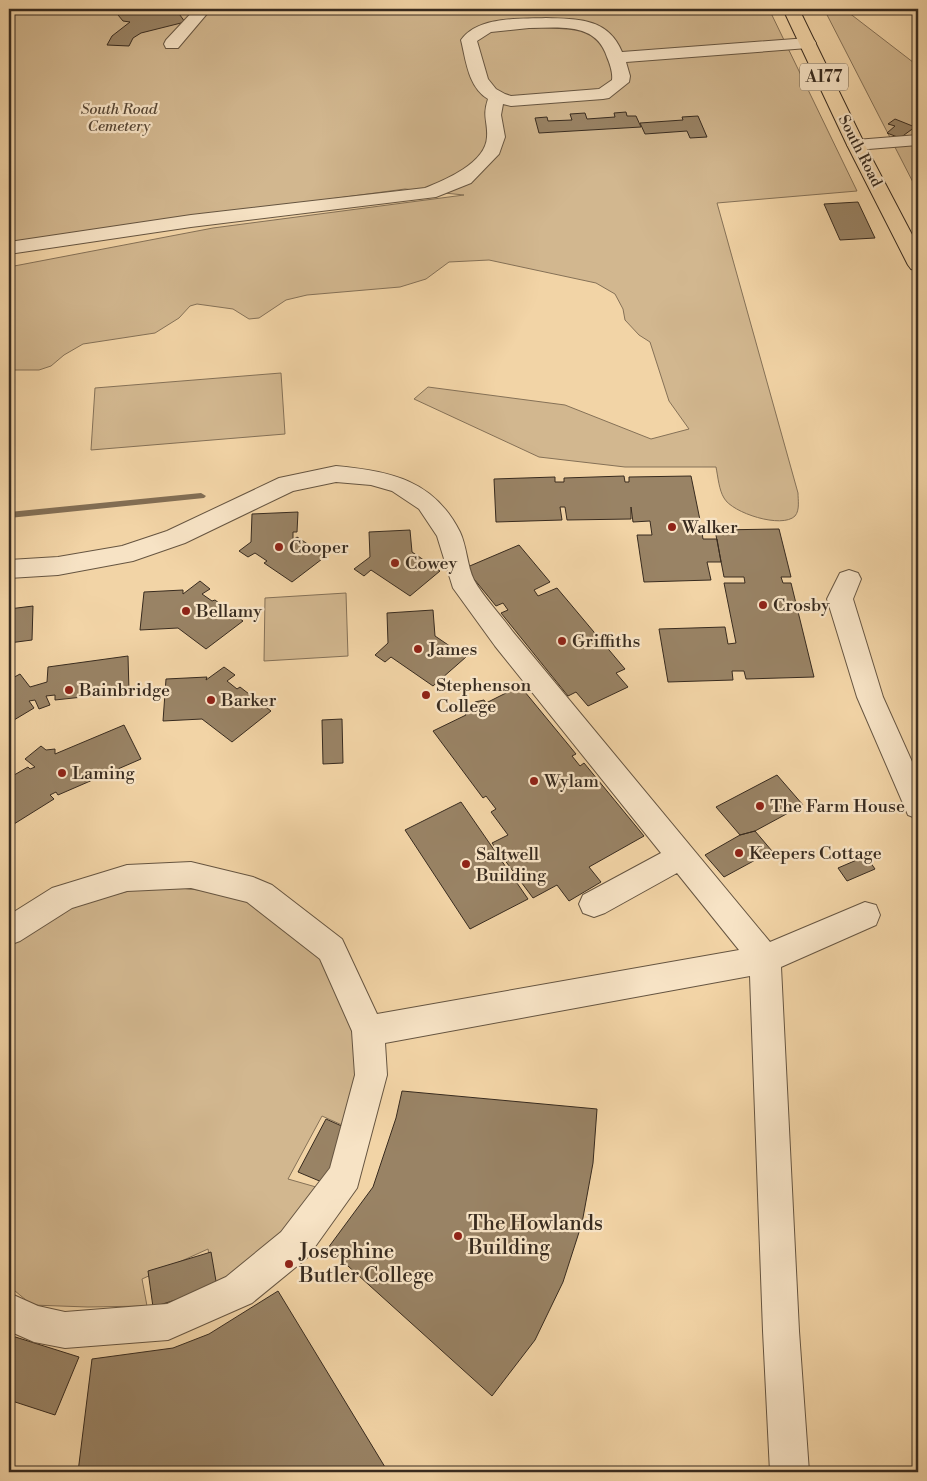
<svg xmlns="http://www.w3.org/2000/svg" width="927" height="1481" font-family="'Libre Bodoni',serif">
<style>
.green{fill:#d2b78f;stroke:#857157}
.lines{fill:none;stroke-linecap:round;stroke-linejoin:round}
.stream{fill:#826e54;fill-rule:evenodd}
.building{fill:#998365;stroke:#382b1f}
.minor-casing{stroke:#665541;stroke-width:2}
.major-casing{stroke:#382b1f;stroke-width:2}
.minor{fill:#f7e3c5;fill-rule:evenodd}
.major{fill:#f2d4a6;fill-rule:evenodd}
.poi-dot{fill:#8f2418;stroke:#f7e3c5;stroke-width:2}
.labels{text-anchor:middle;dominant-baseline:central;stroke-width:4.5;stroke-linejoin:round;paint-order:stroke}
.far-park-label{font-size:15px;font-style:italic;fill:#574735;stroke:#f7e3c5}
.far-street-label{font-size:15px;fill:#382b1f;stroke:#f7e3c5}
.shield{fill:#f7e3c5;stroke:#716251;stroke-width:1}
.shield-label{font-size:16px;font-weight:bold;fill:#382b1f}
.poi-label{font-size:18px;fill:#382b1f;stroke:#f7e3c5;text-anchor:start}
.near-poi-label{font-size:21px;fill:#382b1f;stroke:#f7e3c5;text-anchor:start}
</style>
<rect width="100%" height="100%" fill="#f2d4a6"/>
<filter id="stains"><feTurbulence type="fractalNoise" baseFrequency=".004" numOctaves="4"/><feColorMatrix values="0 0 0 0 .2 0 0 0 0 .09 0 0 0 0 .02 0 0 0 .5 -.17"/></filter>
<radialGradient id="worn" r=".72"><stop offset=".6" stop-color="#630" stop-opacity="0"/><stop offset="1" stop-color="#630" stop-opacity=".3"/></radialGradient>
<path class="green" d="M9,9h760l88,182 -140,12 81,290c0,7 2,17 -3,23 -13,13 -63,-3 -71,-18 -5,-8 -6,-21 -8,-31h-91l-86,-10 -125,-58 14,-12 137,18 86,34 38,-10 -20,-28 -19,-59 -11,-7 -14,-15 -2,-11 -8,-15 -19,-11 -107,-23 -40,2 -23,17 -26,8 -93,8 -21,5 -27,18 -10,1 -16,-10 -36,-5 -7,2 -11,12 -24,15 -72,11 -19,11 -13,11 -12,4h-30v-103l204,-39 251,-33 -59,-6 -396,53z
M824,9h20l74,57v126z
M281,373l4,61 -194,16 4,-62z
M346,593l2,63 -84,5 1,-63z
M151,885l96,10 70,47 32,64 12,48 -10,75 -29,-13 -34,63 35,10 -47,54 -62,44 -6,-38 -66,30 5,27 -59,1 -56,-2 -23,-19v-344l49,-32z"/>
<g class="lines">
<path class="stream" d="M201,493l5,3 -2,2 -195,20v-6z"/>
</g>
<path class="building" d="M125,9h60l-8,2 8,11 -44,11 -8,5 -4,8 -22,-1 5,-9 18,-14 -7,-1 -5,-6z
M626,112l1,4h9l5,11 -102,6 -4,-15 12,-1 1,4 24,-1 -2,-6 15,-1 2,6 28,-2 -1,-4z
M698,116l9,21 -17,1 -3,-7 -42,3 -5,-11 43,-3 -1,-3z
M895,119l20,8 -15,11 -13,-5 8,-7 -7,-2z
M858,202l17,36 -35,2 -16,-36z
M624,476l1,6h4v-5l62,-1 9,44h-10l3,13h9l1,6h14l4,23h-14l4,18 -67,2 -7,-47h15l-2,-14 -17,1 -2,-15v12l-64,1 -2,-13h-5l2,13 -66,2 -2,-43 61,-2v5h9v-4z
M298,512l-1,20h-4v8l4,-3 29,19 -34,26 -28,-19 3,-2 -12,-8 -7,4 -9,-6 12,-9 1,-28z
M779,529l12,48h-10l2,6h8l23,94 -68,2 -2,-8h-12l1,9 -65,2 -9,-53 66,-2 3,17 8,-1 -12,-60h21l-1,-6h-20l-9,-47z
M410,530l2,22 28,19 -30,25 -39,-26 -7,6 -10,-7 16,-12 -1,-25z
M519,545l31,37 -16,8 4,6 19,-8 68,81 -9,4 12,14 -40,19 -12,-14 -8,4 -67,-83 7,-3 -5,-7 -7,3 -31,-38z
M200,581l10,8 -8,5 10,7 3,-1 28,21 -37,28 -28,-21 -38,2 4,-38 39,-2v4z
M33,606l-1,34 -23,3v-34z
M433,610l2,26 31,21 -33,29 -42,-29 -6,5 -10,-7 13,-12 -1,-30z
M128,656l1,36 -74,8v-5l-9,1 4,9 -11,4 -4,-9 -6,1 5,7 -25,15v-43l11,-6 10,13 17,-5 1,-15z
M224,667l11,8 -8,6 10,8 3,-2 31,24 -39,31 -30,-23 -39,2 3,-42 41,-2 -1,3z
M520,686l56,68 -4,2 8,10 4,-3 60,73 -55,31 12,15 -32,19 -12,-16 -24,13 -41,-55 16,-8 -17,-23 5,-3 -10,-13 -3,2 -50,-67 33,-16 -3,-4 12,-9 9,-2 2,3z
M342,719l1,44 -20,1 -1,-44z
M124,725l17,34 -83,36 -2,-3 -6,3 4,4 -40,25 -5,-7v-39l19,-11 2,2 5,-2 -10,-8 16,-13 5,4 9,-1v5z
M777,775l26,30 -48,26 -15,4 -24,-28z
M461,802l67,97 -58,30 -65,-99z
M755,831l17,20 -48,26 -19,-22 35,-20z
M866,856l9,13 -28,12 -9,-13z
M402,1091l195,18 -4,54 -11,60 -19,59 -28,58 -43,56 -164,-148 45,-61 23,-69z
M326,1119l29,13 -26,53 -31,-13z
M211,1252l6,35 -64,20 -5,-36z
M278,1291l110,181h-310l14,-113 81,-11 36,-14z
M9,1335l70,22 -24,58 -46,-15z"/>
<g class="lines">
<defs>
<path id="minor" d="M195,9h16l-33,39h-12l-2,-4 2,-4z
M546,18c32,1 62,0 76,34l186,-14 6,2 2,3 -2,3 -6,2 -182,14 4,14 -1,6 -20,16 -6,1 -92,7 -8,-2 -2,11 4,22 -6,17 -28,29 -35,14 -245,30 -182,27v-12l182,-27 234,-27c20,-8 61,-25 62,-51 1,-16 -5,-20 1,-38 -20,-12 -22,-39 -27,-59 17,-24 59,-21 85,-22zM529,28c31,0 67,-6 78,29 3,7 6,16 5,23l-13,9 -88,7 -6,-2 -9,-5 -8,-10 -11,-38 14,-9z
M918,135v10l-62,5 -6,-1 -3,-4 3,-4 6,-1z
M336,466c54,5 98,14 124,66 7,15 7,34 14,48 10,18 27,35 39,52l257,310 95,-40 11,3 4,10 -4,10 -95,42 18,364 10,141h-39l-7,-141 -13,-355 -365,67 2,32 -30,113 -50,70 -55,45 -84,37 -103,8 -31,-6 -25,-11v-38l29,13 27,6 102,-8 59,-27 55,-45 49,-64 25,-93 -3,-44 -32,-72 -73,-57 -56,-14 -64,3 -55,17 -52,33 -11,4v-30l43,-27 75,-23 64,-3 62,15 19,8 70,54 35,75 362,-64 -62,-77 -72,40 -11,4 -11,-4 -4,-9 4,-9 78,-42 -166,-207 -42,-58 -16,-52 -18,-27 -27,-18 -21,-6 -35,-3 -43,9 -108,52 -52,18 -75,14 -49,3v-18l49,-3 64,-11 45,-15 112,-53z
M849,570l9,3 3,6 -8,20 30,98 35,78v44l-10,-4 -51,-118 -30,-98 13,-26z"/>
<path id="major" d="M783,9h16l66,136 53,101v25l-7,-2 -3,-4 -61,-120z"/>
</defs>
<use href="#minor" class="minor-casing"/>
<use href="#major" class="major-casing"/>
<use href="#minor" class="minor"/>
<use href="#major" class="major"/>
</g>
<g class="poi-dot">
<circle cx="672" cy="527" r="5"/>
<circle cx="279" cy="547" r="5"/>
<circle cx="395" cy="563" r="5"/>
<circle cx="763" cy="605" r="5"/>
<circle cx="186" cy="611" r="5"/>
<circle cx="562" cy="641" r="5"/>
<circle cx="418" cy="649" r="5"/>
<circle cx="69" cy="690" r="5"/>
<circle cx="426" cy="695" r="5"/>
<circle cx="211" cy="700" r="5"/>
<circle cx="62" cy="773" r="5"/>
<circle cx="534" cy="781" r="5"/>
<circle cx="760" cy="806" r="5"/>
<circle cx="739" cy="853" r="5"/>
<circle cx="466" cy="864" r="5"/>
<circle cx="458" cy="1236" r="5"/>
<circle cx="289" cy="1264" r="5"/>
</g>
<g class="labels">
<g class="far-park-label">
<text x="119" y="109">South Road<tspan x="119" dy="17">Cemetery</tspan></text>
</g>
<g class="far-street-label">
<text transform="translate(860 151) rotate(63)">South Road</text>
</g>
<rect class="shield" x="800" y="63.5" width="48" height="27" rx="4"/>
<g class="shield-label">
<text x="824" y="77">A177</text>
</g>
<g class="poi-label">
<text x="682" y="527">Walker</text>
<text x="289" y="547">Cooper</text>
<text x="405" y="563">Cowey</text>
<text x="773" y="605">Crosby</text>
<text x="196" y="611">Bellamy</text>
<text x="572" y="641">Griffiths</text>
<text x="428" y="649">James</text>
<text x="436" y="685">Stephenson<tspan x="436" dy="21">College</tspan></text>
<text x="79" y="690">Bainbridge</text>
<text x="221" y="700">Barker</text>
<text x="72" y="773">Laming</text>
<text x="544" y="781">Wylam</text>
<text x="770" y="806">The Farm House</text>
<text x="749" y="853">Keepers Cottage</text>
<text x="476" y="854">Saltwell<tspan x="476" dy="21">Building</tspan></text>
</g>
<g class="near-poi-label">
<text x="468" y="1224">The Howlands<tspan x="468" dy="24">Building</tspan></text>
<text x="299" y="1252">Josephine<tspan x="299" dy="24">Butler College</tspan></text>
</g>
</g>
<rect width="927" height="1481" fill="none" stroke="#f2d4a6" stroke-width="30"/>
<rect x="10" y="10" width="907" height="1461" fill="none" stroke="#382b1f" stroke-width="2.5"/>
<rect x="15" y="15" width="897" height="1451" fill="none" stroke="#382b1f"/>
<rect width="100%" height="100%" filter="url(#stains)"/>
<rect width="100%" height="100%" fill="url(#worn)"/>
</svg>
